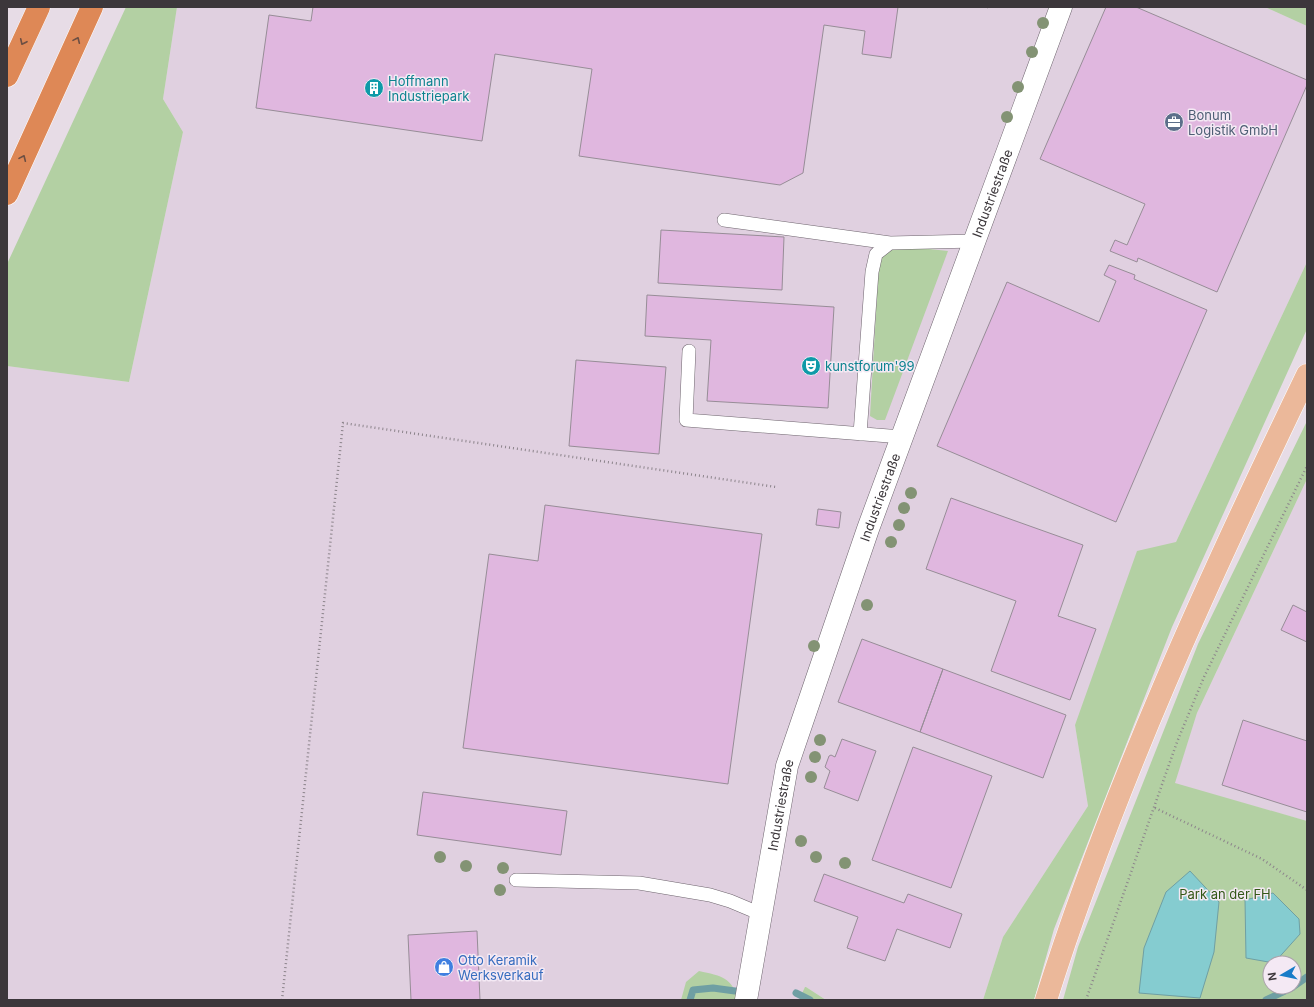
<svg xmlns="http://www.w3.org/2000/svg" width="1314" height="1007" font-family="Inter,sans-serif">
<style>
.built{fill:#e0d0e0}
.green{fill:#b3d0a3;fill-rule:evenodd}
.water{fill:#85ccd0;stroke:#6f9fa3}
.lines{fill:none;stroke-linecap:round;stroke-linejoin:round}
.stream{stroke:#6f9fa3;stroke-width:7}
.building{fill:#e0b7df;stroke:#978d97}
.lane-casing{stroke:#6e656e;stroke-width:14}
.street-casing{stroke:#6e656e;stroke-width:23}
.primary-casing{stroke:#fff;stroke-width:23}
.highway-casing{stroke:#fff;stroke-width:23}
.path{stroke:#8c848b;stroke-width:2.5;stroke-dasharray:1 3;stroke-linecap:butt}
.lane{stroke:#fff;stroke-width:13}
.street{stroke:#fff;stroke-width:22}
.primary{stroke:#ebb89a;stroke-width:22}
.highway{stroke:#de8856;stroke-width:22}
.tree{fill:#839374}
.oneway{stroke:#6d4f43}
.labels{text-anchor:middle;dominant-baseline:central;stroke-width:3;stroke-linejoin:round;paint-order:stroke}
.culture-label{font-size:13px;fill:#0d838f;stroke:#f4e9f4;text-anchor:start}
.service-label{font-size:13px;fill:#4e5e75;stroke:#f4e9f4;text-anchor:start}
.street-label{font-size:13px;fill:#3c373b;stroke:#f4e9f4}
.park-label{font-size:13px;fill:#325716;stroke:#f4e9f4}
.shop-label{font-size:13px;fill:#366cbe;stroke:#f4e9f4;text-anchor:start}
</style>
<rect width="100%" height="100%" fill="#e7dce6"/>
<path class="built" d="M177,7h1088l42,19v236l-131,280 -101,183 13,81 -85,131 -20,63h-157l-20,-13 -7,13h-792v-634l122,16 54,-250 -20,-33z
M1307,479v342l-133,-37 23,-71z"/>
<path class="green" d="M126,7h51l-14,92 20,33 -54,250 -122,-16v-102z
M1265,7h42v19z
M892,245l56,6 -63,169h-8l-7,-4 9,-158z
M1307,262v67l-135,298 -118,302 -20,71h-51l20,-63 85,-131 -13,-81 62,-174 39,-9z
M1307,421v58l-110,234 -22,70 132,38v179h-244l15,-53 120,-303zM1270,963h24v24h-24z
M699,971c23,5 32,6 40,29h-58l5,-18z
M805,987h1l20,13h-27z"/>
<path class="water" d="M1190,871l29,31 -5,50 -14,46 -61,-5 5,-45 22,-56z
M1273,893l26,26 1,15 -26,29 -28,-5 -1,-58z"/>
<g class="lines">
<path class="stream" d="M1294,986l13,-9
M796,993l14,7
M690,1000l3,-10 20,-2 22,3
M1266,1000l27,-13"/>
</g>
<path class="building" d="M313,7h585l-7,51 -29,-4 3,-23 -41,-6 -21,148 -23,12 -201,-29 13,-87 -97,-15 -13,87 -226,-33 13,-93 42,6z
M1106,7h30l171,73v5l-90,207 -79,-34 -1,4 -27,-11 5,-11 12,5 18,-41 -105,-45z
M661,230l123,7 -2,53 -124,-7z
M1109,265l26,10 -1,4 73,31 -91,212 -179,-76 70,-164 92,40 17,-41 -12,-6z
M647,295l187,12 -6,101 -121,-7 4,-61 -66,-4z
M576,360l90,7 -7,87 -90,-8z
M951,498l132,47 -25,71 38,13 -26,71 -79,-29 25,-70 -90,-32z
M545,505l217,29 -34,250 -265,-36 26,-194 49,7z
M818,509l23,3 -2,16 -23,-3z
M1293,605l14,7v30l-26,-12z
M862,639l81,30 -23,63 -82,-30z
M943,669l123,46 -23,63 -123,-46z
M1243,720l64,21v71l-85,-27z
M842,739l34,12 -18,50 -34,-13 6,-17 -5,-4 4,-11 2,-1 4,2z
M913,747l79,29 -41,112 -79,-28z
M423,792l144,19 -6,44 -144,-20z
M824,874l80,29 4,-9 54,20 -12,34 -53,-19 -12,32 -38,-13 11,-31 -44,-16z
M477,931l3,69h-69l-3,-65z"/>
<g class="lines">
<defs>
<path id="lane" d="M724,220l166,23
M689,351l-3,69 216,17
M860,434l12,-162 4,-18 14,-11 85,-2
M516,880l123,3 71,12 20,6 31,13"/>
<g id="street">
<path id="s1" d="M746,1000l41,-234 81,-237 193,-522"/>
</g>
<path id="primary" d="M1046,1000c68,-215 163,-422 261,-625"/>
<path id="highway" d="M7,76l32,-69
M7,194l85,-187"/>
</defs>
<use href="#lane" class="lane-casing"/>
<use href="#street" class="street-casing"/>
<use href="#primary" class="primary-casing"/>
<use href="#highway" class="highway-casing"/>
<path class="path" d="M987,7h2
M1155,808l107,51 45,31
M282,1000l61,-577 433,64
M1086,1000l91,-258 27,-65 103,-211"/>
<use href="#lane" class="lane"/>
<use href="#street" class="street"/>
<use href="#primary" class="primary"/>
<use href="#highway" class="highway"/>
</g>
<g class="tree">
<circle cx="1043" cy="23" r="6"/>
<circle cx="1032" cy="52" r="6"/>
<circle cx="1018" cy="87" r="6"/>
<circle cx="1007" cy="117" r="6"/>
<circle cx="911" cy="493" r="6"/>
<circle cx="904" cy="508" r="6"/>
<circle cx="899" cy="525" r="6"/>
<circle cx="891" cy="542" r="6"/>
<circle cx="867" cy="605" r="6"/>
<circle cx="814" cy="646" r="6"/>
<circle cx="820" cy="740" r="6"/>
<circle cx="815" cy="757" r="6"/>
<circle cx="811" cy="777" r="6"/>
<circle cx="801" cy="841" r="6"/>
<circle cx="440" cy="857" r="6"/>
<circle cx="816" cy="857" r="6"/>
<circle cx="845" cy="863" r="6"/>
<circle cx="466" cy="866" r="6"/>
<circle cx="503" cy="868" r="6"/>
<circle cx="500" cy="890" r="6"/>
</g>
<defs><path id="oneway-chevron" d="M-2-3.5L2.5 0L-2 3.5" fill="none" stroke-width="1.6" stroke-linecap="round" stroke-linejoin="round"/></defs>
<g class="oneway">
<use href="#oneway-chevron" transform="translate(77 40) rotate(-66)"/>
<use href="#oneway-chevron" transform="translate(23 42) rotate(115)"/>
<use href="#oneway-chevron" transform="translate(23 158) rotate(-66)"/>
</g>
<defs>
<symbol id="building-disc" viewBox="-11 -11 22 22"><circle r="9.5" fill="#0f9aa8" stroke="#f4e9f4"/><path d="M-4-6H4V6H1V3H-1V6H-4ZM-2.5-4.3h1.7v1.8h-1.7ZM.8-4.3h1.7v1.8H.8ZM-2.5-1h1.7V.8h-1.7ZM.8-1h1.7V.8H.8Z" fill="#fff"/></symbol>
<symbol id="office-disc" viewBox="-11 -11 22 22"><circle r="9.5" fill="#5c6f8a" stroke="#f4e9f4"/><path d="M-6-3h4V-5.5h4V-3h4V5H-6ZM-1-4.5V-3h2v-1.5ZM-6 0V1H6V0Z" fill="#fff"/></symbol>
<symbol id="theatre-disc" viewBox="-11 -11 22 22"><circle r="9.5" fill="#0f9aa8" stroke="#f4e9f4"/><path d="M-5-5.5Q0-4 5-5.5V0Q5 5 0 6Q-5 5-5 0ZM-3.3-2.5H-1v1.5H-3.3ZM1-2.5H3.3v1.5H1ZM-2.8 1Q0 5.5 2.8 1Z" fill="#fff"/></symbol>
<symbol id="shop-disc" viewBox="-11 -11 22 22"><circle r="9.5" fill="#3f7fe0" stroke="#f4e9f4"/><path d="M-5-2.5h2.3a2.7 3.5 0 0 1 5.4 0H5L5.5 6h-11ZM-1.5-2.5h3a1.5 2.3 0 0 0-3 0Z" fill="#fff"/></symbol>
</defs>
<g fill-rule="evenodd">
<use href="#building-disc" x="363" y="77" width="22" height="22"/>
<use href="#office-disc" x="1163" y="111" width="22" height="22"/>
<use href="#theatre-disc" x="800" y="355" width="22" height="22"/>
<use href="#shop-disc" x="433" y="956" width="22" height="22"/>
</g>
<g class="labels">
<g class="culture-label">
<text x="388" y="81">Hoffmann<tspan x="388" dy="15">Industriepark</tspan></text>
<text x="825" y="366">kunstforum'99</text>
</g>
<g class="service-label">
<text x="1188" y="115">Bonum<tspan x="1188" dy="15">Logistik GmbH</tspan></text>
</g>
<g class="street-label">
<text stroke="none"><textPath href="#s1" startOffset="846">Industriestraße</textPath></text>
<text stroke="none"><textPath href="#s1" startOffset="522">Industriestraße</textPath></text>
<text stroke="none"><textPath href="#s1" startOffset="198">Industriestraße</textPath></text>
</g>
<g class="park-label">
<text x="1225" y="894">Park an der FH</text>
</g>
<g class="shop-label">
<text x="458" y="960">Otto Keramik<tspan x="458" dy="15">Werksverkauf</tspan></text>
</g>
</g>
<rect width="1314" height="1007" fill="none" stroke="#3c373b" stroke-width="16"/>
<g transform="translate(1282 975) rotate(261)"><circle r="19" fill="#f4e9f4" stroke="#aaa2aa"/>
<path d="M0-3L7 15L0 10L-7 15Z" fill="#197cc8"/>
<text y="-6" font-size="11" font-weight="bold" text-anchor="middle" fill="#3c373b">N</text>
</g>
</svg>
